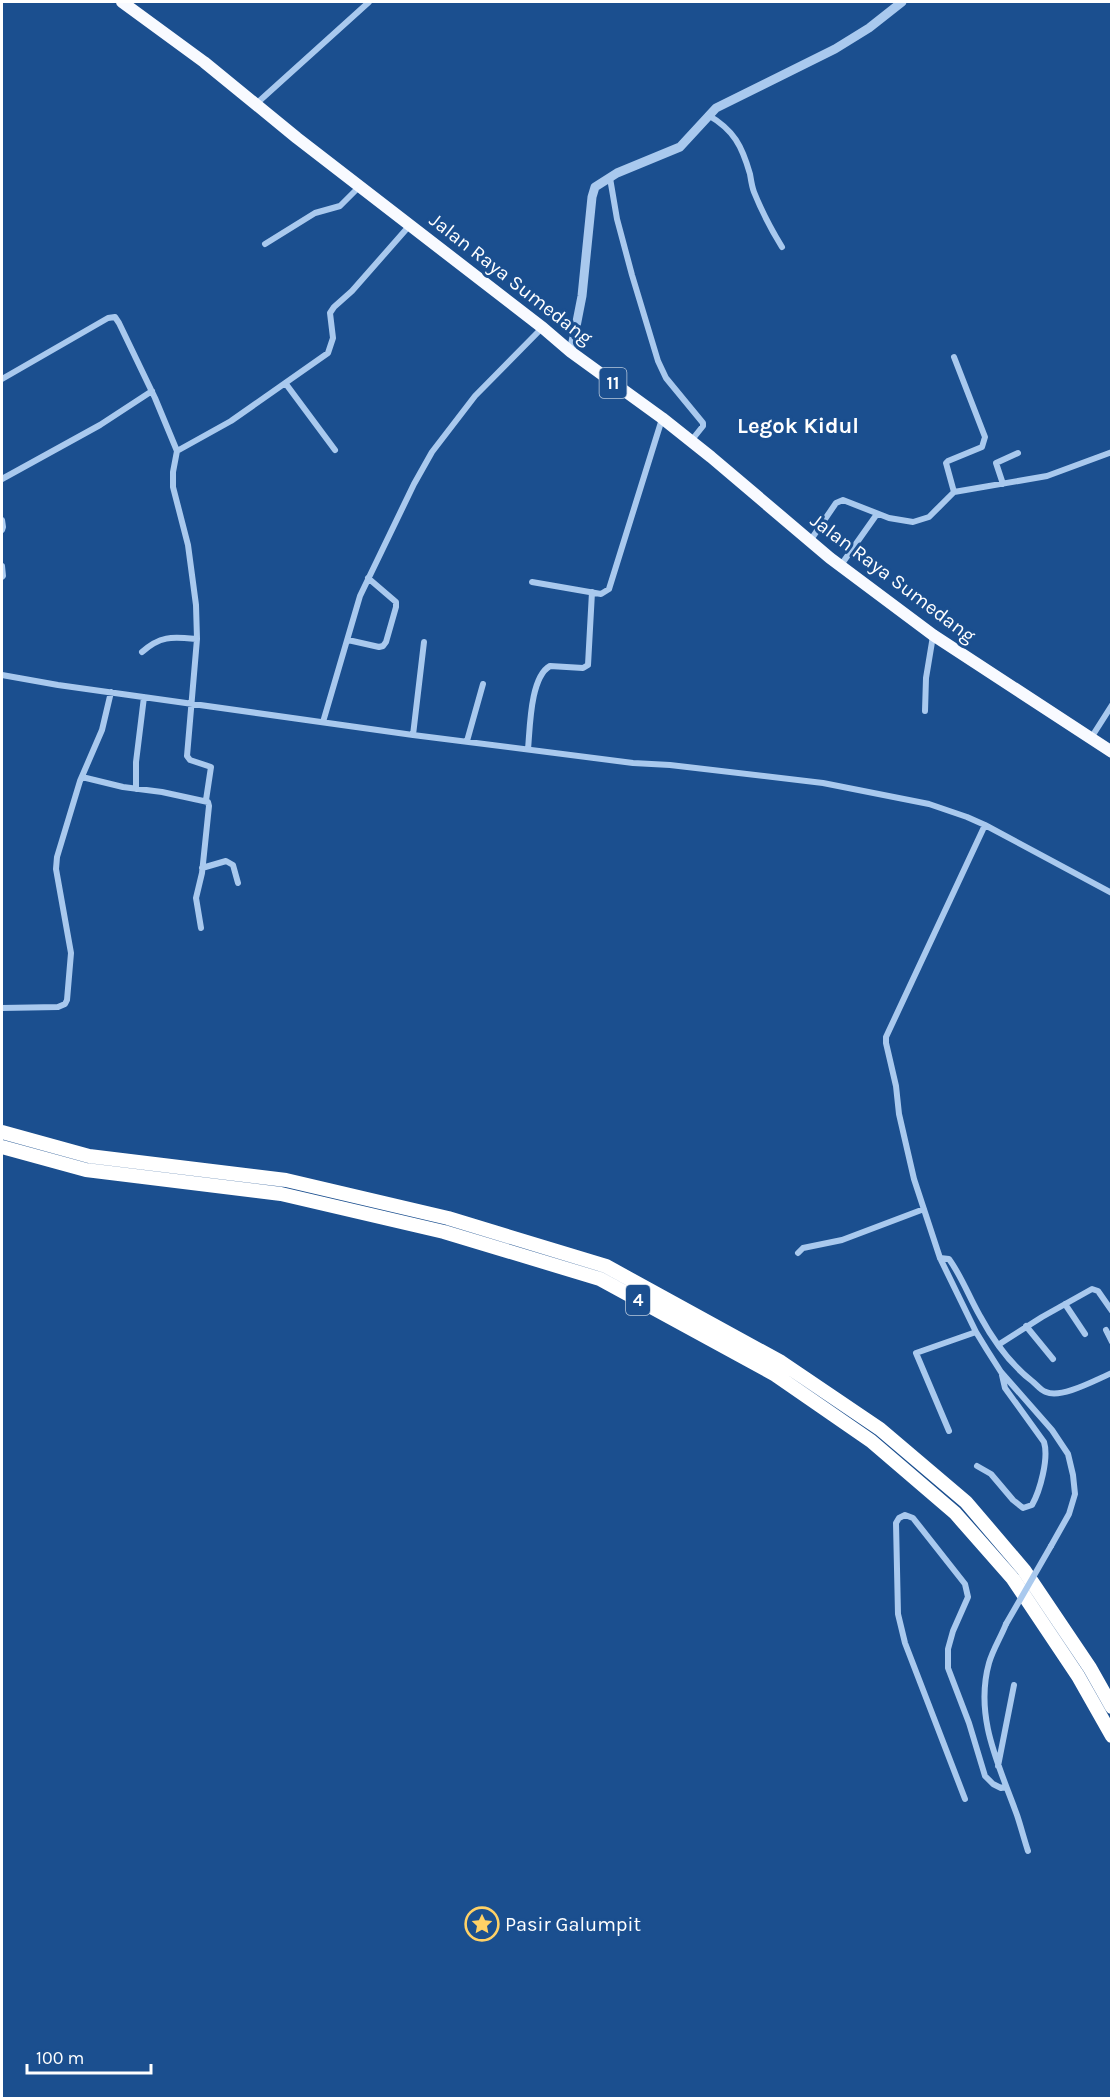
<svg xmlns="http://www.w3.org/2000/svg" width="1113" height="2100" font-family="Karla,sans-serif">
<style>
.lines{fill:none;stroke-linecap:round;stroke-linejoin:round}
.minor{stroke:#a9c9ee;stroke-width:6}
.tertiary{stroke:#a9c9ee;stroke-width:9}
.trunk{stroke:#f8faff;stroke-width:12}
.motorway{stroke:#fff;stroke-width:14}
.minor-bridge{stroke:#a9c9ee;stroke-width:6}
.labels{text-anchor:middle;dominant-baseline:central;stroke-width:6;stroke-linejoin:round;paint-order:stroke}
.shield{fill:#1b4f8f;stroke:#bbcadd;stroke-width:1.5}
.shield-label{font-size:18px;font-weight:bold;fill:#fff}
.street-label{font-size:20px;fill:#fff;stroke:#1b4f8f}
.poi-label{font-size:20px;fill:#fff;stroke:#1b4f8f;text-anchor:start}
.quarter-label{font-size:22px;font-weight:bold;fill:#fff;stroke:#1b4f8f}
</style>
<rect width="100%" height="100%" fill="#1b4f8f"/>
<g class="lines">
<path class="minor" d="M256,104l113,-102
M708,115c26,15 34,31 42,59 1,6 2,13 4,18 8,20 17,37 28,55
M610,178l7,41 15,56 26,86 8,17 37,45v3l-12,15
M265,244l50,-31 25,-7 20,-20
M2,379l106,-61 7,-1 4,6 36,75 22,53
M286,384l49,66
M2,479l98,-54 52,-34
M1003,484l-7,-21 22,-10
M954,492l-8,-29 2,-2 34,-14 3,-10 -31,-80
M2,520l1,7 -1,3
M810,541l26,-38 7,-3 46,18 24,4 16,-5 25,-25 93,-16 65,-24
M841,565l36,-51
M2,566l1,10 -1,1
M532,582l69,12 8,-5 53,-170
M348,640l31,7 4,-1 3,-4 10,-35v-5l-28,-24
M142,652c19,-17 31,-15 55,-13
M2,675l56,10 355,50 220,28 37,2 153,18 106,21 38,13 18,8 127,68
M925,711l1,-33 7,-42
M323,722l37,-126 54,-112 18,-32 43,-56 67,-68
M413,735l11,-93
M1091,738l21,-33
M467,741l16,-57
M528,749c2,-20 2,-72 22,-83l33,2 5,-3 4,-73
M82,777l41,10 39,5 46,10 1,4 -7,67 -6,25 5,30
M136,789v-27l8,-65
M206,800l5,-33 -21,-7 -3,-4 10,-117 -1,-34 -8,-60 -15,-58v-15l4,-21 54,-30 97,-68 5,-15 -3,-25 4,-6 18,-16 58,-66
M985,825l-99,212v6l10,43 3,28 15,65 26,79 36,74 11,18 14,22 51,58 16,24 5,21 2,19 -6,20 -18,32
M202,868l24,-7 7,4 5,18
M2,1008l56,-1 7,-3 2,-4 4,-47 -15,-84 1,-12 23,-76 22,-51 9,-38
M798,1253l5,-5 39,-8 82,-31
M940,1258l9,1c13,18 20,38 31,57 13,24 30,48 52,65 4,3 9,10 14,11 16,7 51,-13 66,-19
M1065,1304l20,30
M1026,1326l27,33
M1106,1330l6,12
M998,1345l44,-28 50,-28 6,2 14,20
M949,1431l-33,-78 60,-21
M977,1466l14,8 22,26 10,8 9,-3c8,-14 17,-47 12,-63l-39,-54 -3,-13
M1006,1624c-5,13 -13,25 -17,39 -15,54 10,102 28,152 4,12 7,24 11,36
M998,1766l16,-81
M965,1799l-60,-156 -7,-29 -2,-91 3,-5 6,-3 8,3 52,66 3,13 -15,34 -5,18v19l21,55 16,53 8,8 8,4 4,-1"/>
<path class="tertiary" d="M571,352l11,-56 10,-99 3,-10 22,-14 63,-26 36,-39 119,-59 34,-21 33,-26"/>
<path class="trunk" d="M122,2l82,60 93,76 246,190 28,24 91,66 49,39 119,101 103,77 179,117"/>
<path class="motorway" d="M2,1132l87,24 197,24 162,38 158,48 175,96 99,67 86,73 58,68 66,98 22,39
M2,1147l84,23 195,24 163,38 156,47 174,95 97,67 84,72 58,66 65,97 34,60"/>
<path class="minor-bridge" d="M1006,1624l45,-78"/>
</g>
<defs>
<symbol id="sight-ring" viewBox="-11 -11 22 22"><circle r="9.5" fill="#1b4f8f" stroke="#ffd166" stroke-width="1.5"/><path d="M0-6L1.8-2.2L6-1.7L2.9 1.2L3.7 5.4L0 3.3L-3.7 5.4L-2.9 1.2L-6-1.7L-1.8-2.2Z" fill="#ffd166"/></symbol>
</defs>
<g fill-rule="evenodd">
<use href="#sight-ring" x="463" y="1905" width="38" height="38"/>
</g>
<g class="labels">
<g class="shield">
<rect x="599.5" y="368" width="27" height="30" rx="4.5"/>
<rect x="626" y="1285" width="24" height="30" rx="4.5"/>
</g>
<g class="shield-label">
<text x="613" y="383">11</text>
<text x="638" y="1300">4</text>
</g>
<g class="street-label">
<text transform="translate(511 279) rotate(38)">Jalan Raya Sumedang</text>
<text transform="translate(893 578) rotate(37)">Jalan Raya Sumedang</text>
</g>
<g class="poi-label">
<text x="505" y="1924">Pasir Galumpit</text>
</g>
<g class="quarter-label">
<text x="798" y="426">Legok Kidul</text>
</g>
</g>
<rect width="1113" height="2100" fill="none" stroke="#ffffff" stroke-width="6"/>
<path d="M27 2064v9h124v-9" fill="none" stroke="#ffffff" stroke-width="3"/>
<text x="36" y="2064" font-size="18" fill="#ffffff" stroke="#1b4f8f" stroke-width="4.5" paint-order="stroke">100 m</text>
</svg>
